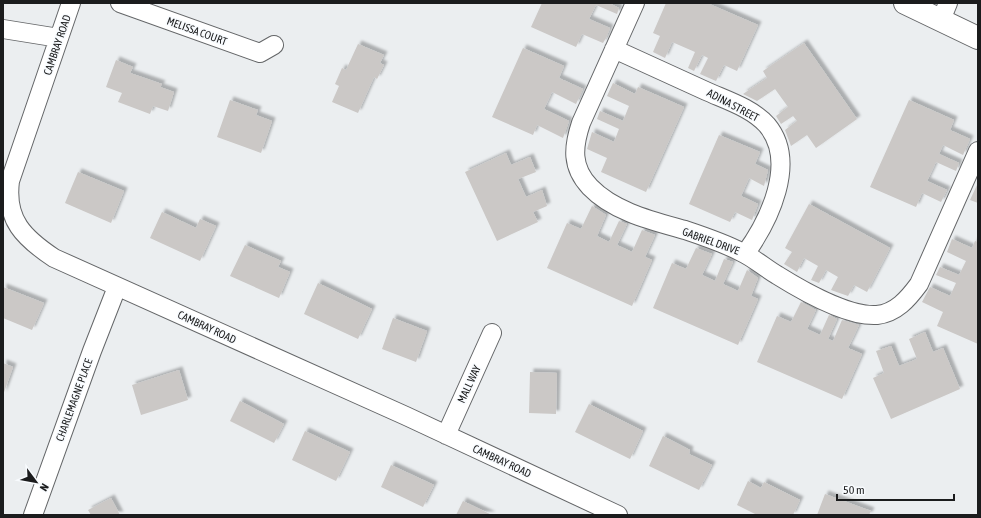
<svg xmlns="http://www.w3.org/2000/svg" width="981" height="518" font-family="'Asap Condensed',sans-serif">
<style>
.building{fill:#cbc8c6;filter:url(#shadow)}
.lines{fill:none;stroke-linecap:round;stroke-linejoin:round}
.minor-casing{stroke:#646668;stroke-width:20}
.major-casing{stroke:#646668;stroke-width:24}
.minor{stroke:#fff;stroke-width:18}
.major{stroke:#fff;stroke-width:22}
.labels{text-anchor:middle;dominant-baseline:central;stroke-width:3;stroke-linejoin:round;paint-order:stroke}
.street-label{font-size:11px;fill:#1b1c1d;stroke:#f8fbfe}
</style>
<defs>
<filter id="shadow"><feDropShadow dx="3.5" dy="-3.5" stdDeviation="1" flood-color="#0004"/></filter>
</defs>
<rect width="100%" height="100%" fill="#ebeef0"/>
<path class="building" d="M542,3h67l10,5 -2,6 -21,-9 -7,14 21,9 -4,10 -3,5 -21,-9 -6,13 -45,-20z
M666,3h41l51,22 -21,46 -13,-6 -8,16 -7,-3 -9,-4 8,-16 -6,-3 -8,16 -6,-3 7,-16 -23,-10 -7,16 -12,-6 7,-16 -7,-3z
M804,43l53,76 -41,29 -9,-13 -16,11 -6,-16 12,-9 -4,-5 -12,8 -5,-8 12,-9 -13,-18 -18,12 -14,-7 24,-16 -4,-7z
M358,44l26,11 -4,8 4,2 -7,14 -3,-2 -16,36 -26,-11 7,-16 -4,-2 7,-16 4,2z
M523,48l41,18 -5,12 24,11 -7,15 -24,-12 -8,17 25,12 -6,17 -26,-13 -4,10 -41,-18z
M116,60l17,7 -3,6 32,11 -2,3 14,5 -6,19 -15,-5 -3,8 -32,-12 4,-9 -16,-6z
M613,83l22,11 3,-7 46,20 -38,85 -45,-20 6,-14 -20,-9 5,-17 22,10 5,-13 -22,-10 3,-8 23,10 6,-15 -22,-10z
M230,100l28,10 -2,5 16,6 -11,32 -44,-16z
M909,100l45,20 -4,10 20,9 -7,16 -20,-10 -4,9 20,9 -3,8 -20,-9 -9,19 20,9 -6,12 -19,-9 -6,14 -46,-20z
M719,135l41,17 -5,12 13,6 -4,16 -15,-8 -8,18 17,8 -6,16 -17,-8 -5,10 -41,-18z
M506,153l5,12 19,-8 6,15 -18,7 8,18 16,-7 5,16 -14,6 5,10 -41,19 -32,-69z
M78,172l46,19 -13,32 -46,-20z
M978,183v20l-8,-3z
M809,204l81,44 -23,44 -13,-7 -6,11 -17,-6 7,-13 -12,-7 -7,13 -8,-3 7,-14 -14,-8 -7,14 -13,-8 8,-12 -7,-4z
M592,206l14,9 -9,21 12,6 10,-21 8,3 -10,21 15,7 10,-22 13,5 -10,22 7,3 -20,46 -85,-38 20,-45 14,6z
M162,212l34,16 4,-9 16,7 -16,35 -50,-23z
M952,239l20,9 3,-7 3,1v102l-41,-18 6,-14 -21,-10 8,-15 20,9 6,-13 -20,-8 4,-8 19,8 7,-14 -19,-9z
M245,245l36,16 -3,6 12,5 -11,26 -49,-22z
M696,248l16,6 -10,21 13,6 9,-22 9,3 -10,22 15,7 9,-21 11,8 -7,18 7,3 -20,46 -85,-37 19,-45 14,6z
M318,283l54,26 -14,30 -54,-25z
M3,287l41,16 -12,27 -29,-12z
M801,302l15,8 -9,19 13,6 9,-20 8,4 -9,20 5,2 9,-21 17,5 -11,23 14,6 -20,45 -85,-37 20,-46 14,6z
M393,318l34,13 -11,31 -34,-13z
M925,332l8,20 10,-4 17,41 -69,30 -18,-41 11,-5 -8,-22 15,-5 8,20 18,-7 -8,-20z
M3,363l10,4 -10,28z
M179,370l9,30 -47,15 -9,-30z
M530,372l27,1 -1,41 -27,-1z
M240,401l44,23 -10,19 -44,-22z
M589,404l54,27 -13,28 -55,-27z
M305,431l45,21 -14,29 -44,-21z
M663,436l27,14 -1,4 23,11 -13,25 -50,-24z
M391,465l43,20 -11,22 -42,-20z
M748,481l13,7 3,-6 36,18 -7,15h-36l-20,-10z
M825,494l46,17 -2,4h-52z
M111,498l9,17h-29l-3,-5z
M463,501l29,14h-36z"/>
<g class="lines">
<defs>
<path id="minor" d="M71,3l-61,178c-5,39 14,57 44,77l352,158 212,99
M120,3l140,50 14,-8
M635,3l-54,120c-8,24 -10,44 9,64 24,25 63,34 95,43 18,6 39,13 56,22 13,6 24,16 36,23 24,15 71,42 100,40 19,-2 31,-16 42,-31l59,-133
M941,20l7,-17
M3,29l56,9
M614,49c31,14 62,28 92,42 20,9 46,17 61,34 31,37 2,96 -22,129
M446,435l46,-102
M33,515l59,-164 25,-64"/>
<path id="major" d="M905,3l73,35"/>
</defs>
<use href="#minor" class="minor-casing"/>
<use href="#major" class="major-casing"/>
<use href="#minor" class="minor"/>
<use href="#major" class="major"/>
</g>
<g class="labels">
<g class="street-label">
<text transform="translate(197 31) rotate(20)">MELISSA COURT</text>
<text transform="translate(57 45) rotate(-71)">CAMBRAY ROAD</text>
<text transform="translate(733 105) rotate(28)">ADINA STREET</text>
<text transform="translate(711 241) rotate(20)">GABRIEL DRIVE</text>
<text transform="translate(207 327) rotate(25)">CAMBRAY ROAD</text>
<text transform="translate(469 384) rotate(-65)">MALL WAY</text>
<text transform="translate(74 400) rotate(-70)">CHARLEMAGNE PLACE</text>
<text transform="translate(502 461) rotate(25)">CAMBRAY ROAD</text>
</g>
</g>
<rect width="981" height="518" fill="none" stroke="#1b1c1d" stroke-width="8"/>
<g transform="translate(36 482) rotate(122)" stroke="#f8fbfe" stroke-width="3" paint-order="stroke">
<path d="M0-3L7 15L0 10L-7 15Z" fill="#1b1c1d"/>
<text y="-6" font-size="11" font-weight="bold" text-anchor="middle" fill="#1b1c1d">N</text>
</g>
<path d="M837 494v6h117v-6" fill="none" stroke="#1b1c1d" stroke-width="2"/>
<text x="843" y="494" font-size="12" fill="#1b1c1d" stroke="#f8fbfe" stroke-width="3" paint-order="stroke">50 m</text>
</svg>
